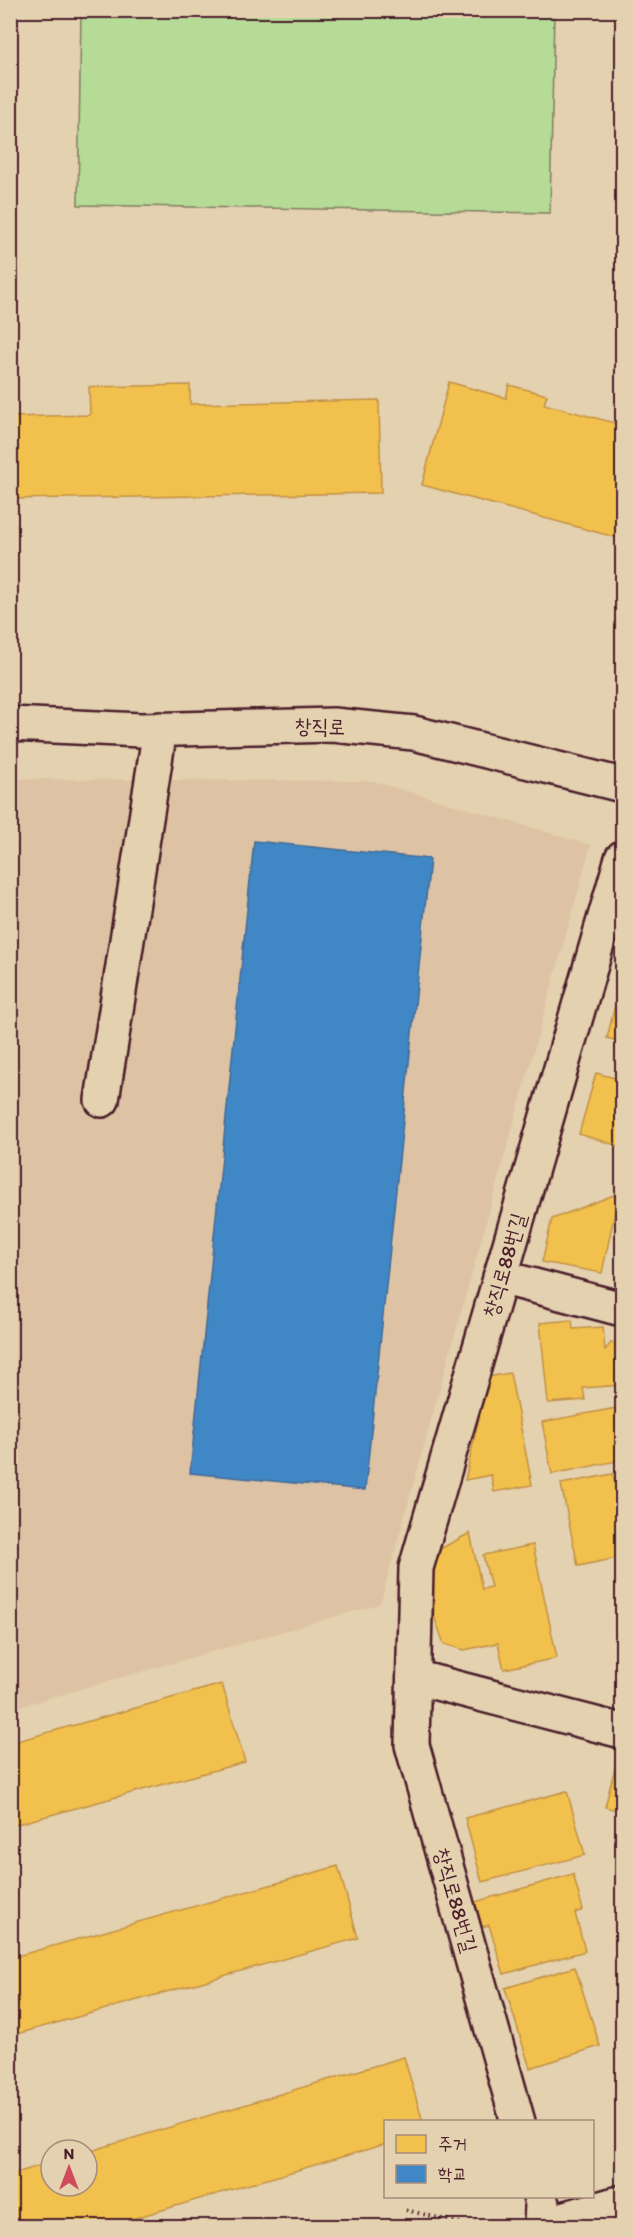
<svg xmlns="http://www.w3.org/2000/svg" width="633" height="2237" font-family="Itim,'Poor Story',sans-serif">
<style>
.built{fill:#ddc3a3}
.park{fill:#b5db97;stroke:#807d61;stroke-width:1.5}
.homes{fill:#f2c14e;stroke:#c09044;stroke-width:1.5}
.schools{fill:#3f88c5;stroke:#426897;stroke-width:1.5}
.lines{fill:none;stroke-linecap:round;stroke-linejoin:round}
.minor-casing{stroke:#4a1f2b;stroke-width:38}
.path{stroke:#4a1f2b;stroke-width:4;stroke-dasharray:1.5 4.5;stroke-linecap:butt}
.minor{stroke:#e4d1af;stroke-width:33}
.labels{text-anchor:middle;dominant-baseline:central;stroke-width:6;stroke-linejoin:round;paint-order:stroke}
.street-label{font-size:21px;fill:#4a1f2b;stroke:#e4d1af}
</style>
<rect width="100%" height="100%" fill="#e4d1af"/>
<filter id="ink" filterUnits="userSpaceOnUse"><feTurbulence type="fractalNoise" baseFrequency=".0167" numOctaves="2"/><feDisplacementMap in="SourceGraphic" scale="12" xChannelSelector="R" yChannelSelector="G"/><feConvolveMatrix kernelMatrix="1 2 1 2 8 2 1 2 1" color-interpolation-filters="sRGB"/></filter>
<g filter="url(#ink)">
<path class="built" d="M11,779l362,2 218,64 -211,759 -369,105z"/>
<path class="park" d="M81,11h473l-4,202 -472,-8z"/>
<path class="homes" d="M449,382l57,16 3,-13 38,10 -3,9 78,21v114l-200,-54z
M190,385v19l189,-4 2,93 -371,6v-82l80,-2 -1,-28z
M622,977v65l-15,-4z
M596,1073l26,7v67l-43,-13z
M619,1193l-17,80 -60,-11 10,-43z
M572,1320l1,9 30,-2 2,23 7,-8 7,5 3,38 -39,3 2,12 -37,3 -8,-80z
M510,1373l22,112 -38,7 -3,-17 -26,5 23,-103z
M622,1407v53l-70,14 -10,-52z
M613,1474l1,6 8,-2v79l-44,9 -17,-82z
M470,1533l12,56 9,-2 -8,-32 50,-10 24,113 -53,11 -6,-26 -34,7 -20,-6 -10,-28 -2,-37 8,-30z
M222,1684l23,78 -235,64v-83z
M619,1752l3,1v58l-17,-4z
M567,1791l18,64 -103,27 -17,-64z
M338,1866l20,72 -348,98v-78z
M573,1874l10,36 -8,3 10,38 -81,23 -15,-49 -7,2 -7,-25z
M575,1967l25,79 -70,22 -25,-80z
M404,2057l19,65h-37v22l-278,82h-98v-51l41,-13v24h36v-34z"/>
<path class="schools" d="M254,841l176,18 -65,631 -175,-17z"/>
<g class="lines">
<defs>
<path id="minor" d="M10,724l131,6 192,-5 81,8 208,52
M102,1100l58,-371
M500,1277l122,32
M414,1677l208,54
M518,2122l-106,-377 4,-177 206,-710
M540,2196l2,8 -1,22
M541,2225l81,-23"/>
</defs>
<use href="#minor" class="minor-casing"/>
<path class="path" d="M406,2210l65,16"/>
<use href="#minor" class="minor"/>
</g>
</g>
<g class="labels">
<g class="street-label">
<text transform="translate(320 726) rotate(1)">창직로</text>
<text transform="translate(504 1265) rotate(-74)">창직로88번길</text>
<text transform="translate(456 1900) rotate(74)">창직로88번길</text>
</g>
</g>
<rect width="633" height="2237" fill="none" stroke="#e4d1af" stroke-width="36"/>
<rect x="18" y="18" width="597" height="2201" fill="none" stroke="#4a1f2b" stroke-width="2" filter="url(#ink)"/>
<rect x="384" y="2120" width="210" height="78" fill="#e4d1af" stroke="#a68a7a" stroke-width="1.5"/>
<rect x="396" y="2135" width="30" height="18" fill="#f2c14e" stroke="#a68a7a" stroke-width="1.5"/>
<text x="438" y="2150" font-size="18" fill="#4a1f2b">주거</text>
<rect x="396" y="2165" width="30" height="18" fill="#3f88c5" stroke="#a68a7a" stroke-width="1.5"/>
<text x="438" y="2180" font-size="18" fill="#4a1f2b">학교</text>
<g transform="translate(69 2168)"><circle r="28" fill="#e4d1af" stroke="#a68a7a" stroke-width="1.5"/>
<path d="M0-4.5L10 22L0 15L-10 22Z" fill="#d1495b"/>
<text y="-9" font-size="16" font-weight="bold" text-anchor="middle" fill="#4a1f2b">N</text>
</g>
</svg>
